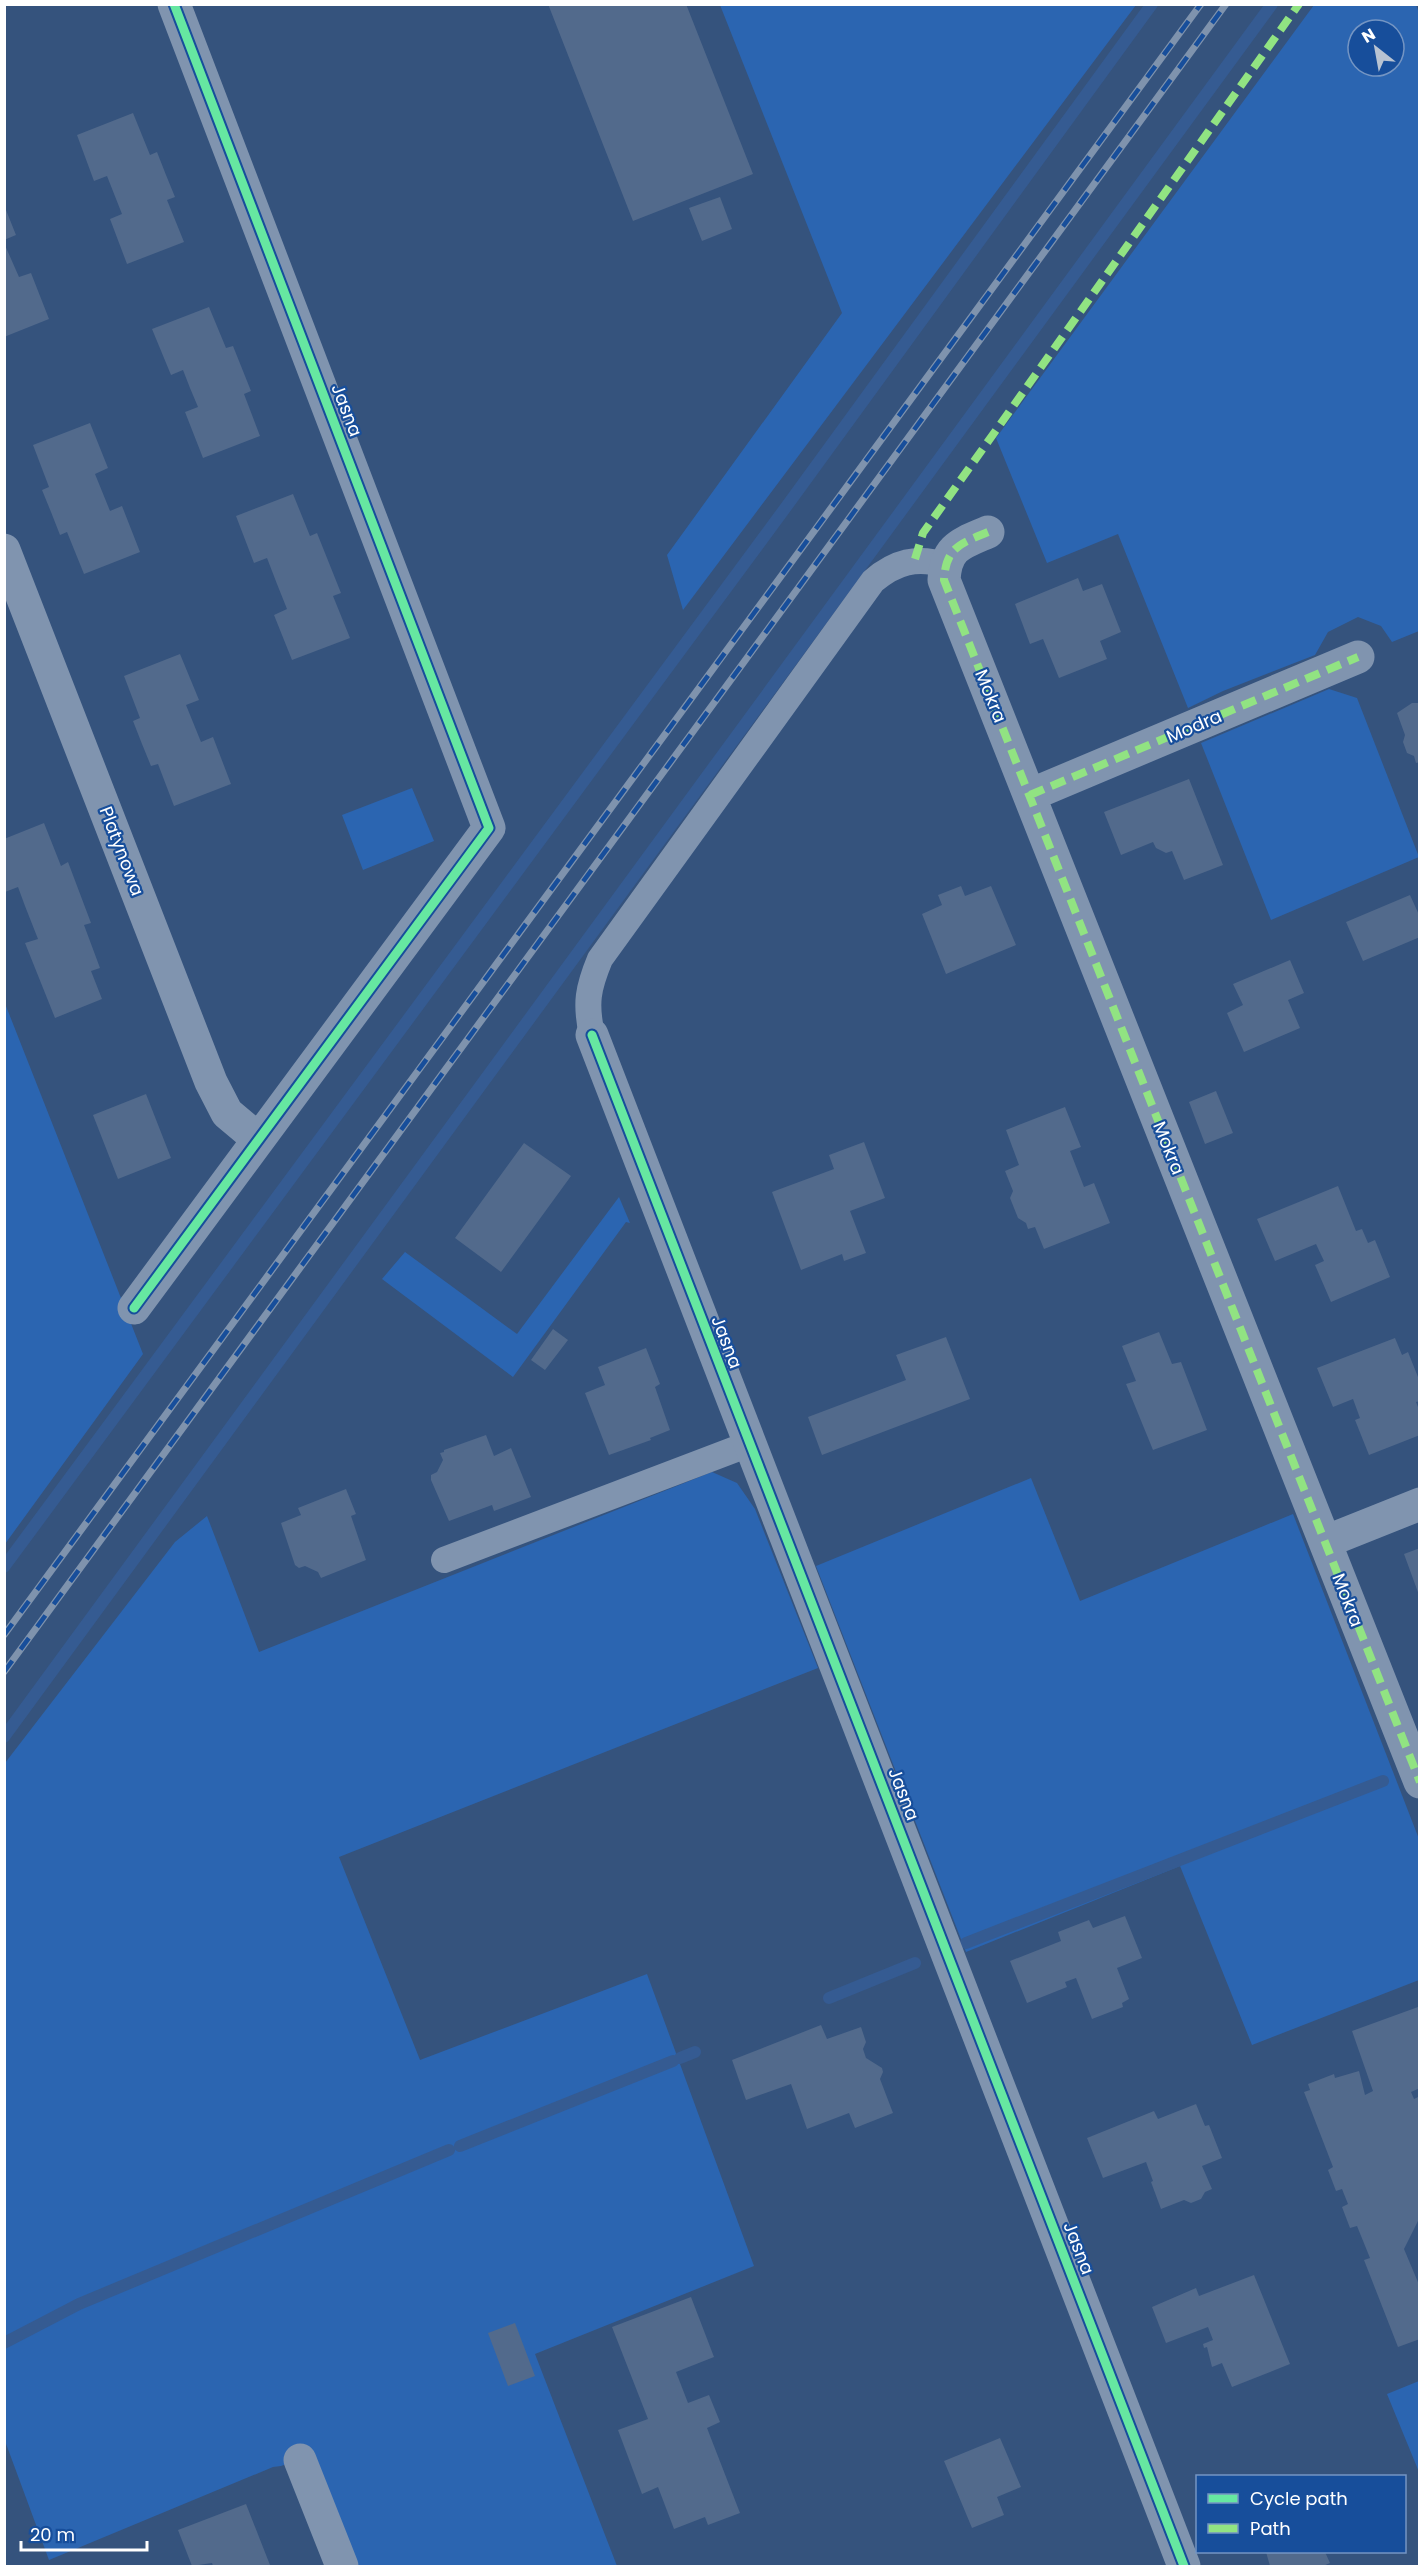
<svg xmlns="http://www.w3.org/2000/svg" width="1424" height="2571" font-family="Poppins,sans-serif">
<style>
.green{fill:#2b65b1;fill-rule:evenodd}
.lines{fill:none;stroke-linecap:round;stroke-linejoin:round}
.stream{stroke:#355b92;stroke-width:12}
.building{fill:#526a8c}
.service{stroke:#8094af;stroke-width:26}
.minor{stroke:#8094af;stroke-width:33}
.rail-casing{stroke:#7f93ad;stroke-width:7}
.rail{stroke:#174e9b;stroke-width:4.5;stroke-dasharray:14;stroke-linecap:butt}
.quiet{stroke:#91e382;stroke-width:8;stroke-dasharray:15 8;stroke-linecap:butt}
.cycleway-casing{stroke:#174e9b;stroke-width:13}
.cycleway{stroke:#66e7a1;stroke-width:9}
.labels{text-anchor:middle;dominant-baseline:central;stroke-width:4.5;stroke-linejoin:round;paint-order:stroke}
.street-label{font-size:18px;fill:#fff;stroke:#174e9b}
</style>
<rect width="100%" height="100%" fill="#35537d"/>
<path class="green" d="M720,5h416l-453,605 -16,-55 175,-242z
M1314,5h102l3,8v618l-27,11 -11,-16 -23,-9 -30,15 -13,23 -92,36 -35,17 -70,-174 -71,29 -51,-125zM1358,30h36v36h-36z
M1329,689l28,9 62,159 -148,63 -70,-177z
M412,788l22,53 -71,29 -21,-55z
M4,1001l139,353 -138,190h-1z
M619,1197l11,26 -4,-1 -113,155 -131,-98 23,-27 112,82z
M712,1472l25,11 18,26 63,159 -479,189 81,203 227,-86 107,292 -219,88 82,212h-263l-46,-110 -27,10 -8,1 -224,93 -44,-119v-678l170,-221 32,-26 52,136z
M1031,1478l49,123 213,-87 126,325v141l-167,65 -72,-179 -214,86 -150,-386z
M1419,2381v91l-32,-78z"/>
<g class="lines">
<path class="stream" d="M4,1567l782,-1060 366,-503
M4,1737l1268,-1733
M966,1943l417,-162
M829,1998l86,-35
M680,2058l15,-6
M460,2146l213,-85
M4,2343l75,-39 370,-154"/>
</g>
<path class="building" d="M548,4h138l67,170 -120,47z
M133,113l17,42 7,-3 9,23 9,22 -8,3 17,42 -57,22 -17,-45 12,-5 -15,-38 -13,5 -17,-46z
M720,197l12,32 -30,12 -13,-33z
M4,205l12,30 -12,5z
M4,243l15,34 12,-4 18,46 -45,18z
M209,307l17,41 7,-2 18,45 -7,3 16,42 -57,22 -18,-46 13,-5 -8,-19 -7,-18 -12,5 -19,-46z
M90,423l18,45 -13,6 15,37 12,-5 18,46 -56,22 -17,-42 -7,3 -9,-23 -9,-22 7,-3 -16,-42z
M293,494l17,42 7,-3 24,60 -8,3 17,42 -58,22 -18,-45 13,-6 -10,-25 -10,-26 -13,5 -18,-47z
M1078,578l5,13 19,-7 19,48 -21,9 7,18 -48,19 -16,-39 -13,5 -15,-40z
M180,654l19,46 -13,5 15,37 12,-5 18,47 -57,22 -16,-42 -7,2 -9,-22 -9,-23 7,-3 -16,-42z
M1412,703h8v59l-4,1 -2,-7 -7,-3 -4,-11 2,-7 -8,-22z
M1189,779l34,86 -39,15 -12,-29 -6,2 -10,-5 -3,-6 -32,13 -17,-43z
M44,823l17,43 7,-4 23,61 -7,2 16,43 -9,3 11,28 -47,19 -30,-75 13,-4 -13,-33 -7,-19 -13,5 -1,-3v-50z
M961,886l4,10 26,-10 25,59 -70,29 -24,-60 20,-9 -4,-10z
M1410,895l10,22v20l-57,24 -17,-39z
M1290,960l14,33 -16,7 12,28 -56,24 -17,-39 16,-8 -10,-21z
M1216,1091l17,42 -28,11 -16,-42z
M146,1094l25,64 -53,21 -25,-64z
M1065,1107l16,40 -11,4 14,36 10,-4 16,40 -66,26 -9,-22 -7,2 -2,-6 -8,-5 -8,-20 3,-7 -8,-20 14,-6 -13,-35z
M864,1142l21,56 -35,13 16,42 -22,8 -2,-7 -41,16 -29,-78 62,-23 -5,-14z
M524,1143l47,33 -70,96 -46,-34z
M1338,1186l18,45 6,-2 6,14 7,-3 15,37 -59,25 -16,-37 9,-4 -8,-17 -41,17 -18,-42z
M553,1329l15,11 -23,30 -14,-10z
M1159,1332l13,32 9,-2 26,68 -54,20 -27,-66 10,-3 -14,-35z
M946,1337l24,62 -148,56 -14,-38 98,-37 -10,-25z
M1395,1338l7,17 6,-3 12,30v19l-4,1 4,10v23l-51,20 -14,-35 5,-2 -7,-19 -20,8 -16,-39z
M646,1348l14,36 -5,3 15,43 -20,8 1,2 -42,15 -24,-62 20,-8 -7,-18z
M486,1435l8,21 17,-8 20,49 -37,14 -2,-6 -43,16 -18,-41v-5l6,-3 6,-12 -3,-7 4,-1v-2z
M346,1489l10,25 -5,2 15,44 -45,18 -3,-6 -13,-6 -6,2 -4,-3 -14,-42 20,-8 -3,-7z
M1420,1548v47h-1l-15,-41z
M1125,1916l17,42 -25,10 12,31 -7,4 1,4 -31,12 -16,-41 -11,4 2,5 -40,16 -17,-42 51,-20 -3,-9 31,-12 4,8z
M1418,2007l2,81 -9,4 3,7 6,-3v121l-16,32 16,38v52l-22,8 -34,-87 6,-2 -13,-32 -7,2 -8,-21 6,-3 -6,-15 -6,2 -8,-21 5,-3 -29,-75 6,-2 -2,-6 26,-10 1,4 24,-7 6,24 8,-4 -21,-60z
M821,2025l6,14 34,-12 5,15 -3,7 3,9 16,10 1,4 -3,7 13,34 -38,15 -6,-15 -42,16 -16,-45 -45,16 -14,-40z
M1196,2104l9,22 4,-1 13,33 -20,8 10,23 -7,3 -4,7 -10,4 -7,-3 -23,9 -10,-27 2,-1 -7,-19 -43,16 -16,-40 67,-27 4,8z
M1254,2275l36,89 -58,23 -10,-24 -10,4 -5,-20 -3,1 -1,-4 10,-4 -5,-13 -42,16 -14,-36 44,-19 3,8z
M691,2297l23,60 -38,15 12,31 21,-8 11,27 -13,6 33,85 -32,12 -3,-8 -31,12 -16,-42 -16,7 -24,-64 30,-11 -36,-92z
M515,2323l20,53 -27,10 -20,-53z
M1000,2438l21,49 -24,10 7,18 -32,13 -28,-67z
M246,2504l24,61 -57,1 -1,-3 -20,3 -14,-36z
M1266,2552h59l5,11 -7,3h-53z"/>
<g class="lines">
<path class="service" d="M592,1035c-7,-32 -4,-47 8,-76l273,-378c22,-19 44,-25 72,-16
M444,1560l305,-116"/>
<path class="minor" d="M988,532c-28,12 -42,15 -44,48l476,1202
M4,550l207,532 16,31 31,26
M1030,795l328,-138
M592,1035l592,1531
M134,1308l355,-480 -315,-824
M1325,1542l95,-38
M300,2460l42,106"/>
<defs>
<path id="rail" d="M4,1635l1197,-1631
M4,1672l1222,-1668"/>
</defs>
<use href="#rail" class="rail-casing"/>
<use href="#rail" class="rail"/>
<path class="quiet" d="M988,532c-28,12 -42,15 -44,48l476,1202
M915,559l8,-26 376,-529
M1030,795l328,-138"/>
<defs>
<path id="cycleway" d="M592,1035l592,1531
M134,1308l355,-480 -315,-824"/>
</defs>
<use href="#cycleway" class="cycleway-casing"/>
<use href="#cycleway" class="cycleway"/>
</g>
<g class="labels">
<g class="street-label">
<text transform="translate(347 410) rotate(69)">Jasna</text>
<text transform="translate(991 696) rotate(68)">Mokra</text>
<text transform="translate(1194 726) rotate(-23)">Modra</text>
<text transform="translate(122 851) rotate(69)">Platynowa</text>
<text transform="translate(1169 1148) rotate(68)">Mokra</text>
<text transform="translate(727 1342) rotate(69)">Jasna</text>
<text transform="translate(1348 1600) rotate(69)">Mokra</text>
<text transform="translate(904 1794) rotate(69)">Jasna</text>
<text transform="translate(1079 2248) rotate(69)">Jasna</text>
</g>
</g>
<rect width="1424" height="2571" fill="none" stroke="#ffffff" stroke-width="12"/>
<rect x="1196" y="2475" width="210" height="78" fill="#174e9b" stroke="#7495c3" stroke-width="1.5"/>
<rect x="1208" y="2494" width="30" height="9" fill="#66e7a1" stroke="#7495c3" stroke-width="1.5"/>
<text x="1250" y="2505" font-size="18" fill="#ffffff">Cycle path</text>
<rect x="1208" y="2524" width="30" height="9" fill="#91e382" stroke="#7495c3" stroke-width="1.5"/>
<text x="1250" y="2535" font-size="18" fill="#ffffff">Path</text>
<g transform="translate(1376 48) rotate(329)"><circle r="28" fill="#174e9b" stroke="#7495c3" stroke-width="1.5"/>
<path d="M0-4.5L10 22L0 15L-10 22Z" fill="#b8c3d2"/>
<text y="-9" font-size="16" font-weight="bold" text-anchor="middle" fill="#ffffff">N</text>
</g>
<path d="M21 2541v9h126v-9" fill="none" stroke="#ffffff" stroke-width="3"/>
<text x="30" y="2541" font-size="18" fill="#ffffff" stroke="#174e9b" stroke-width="4.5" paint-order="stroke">20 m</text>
</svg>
